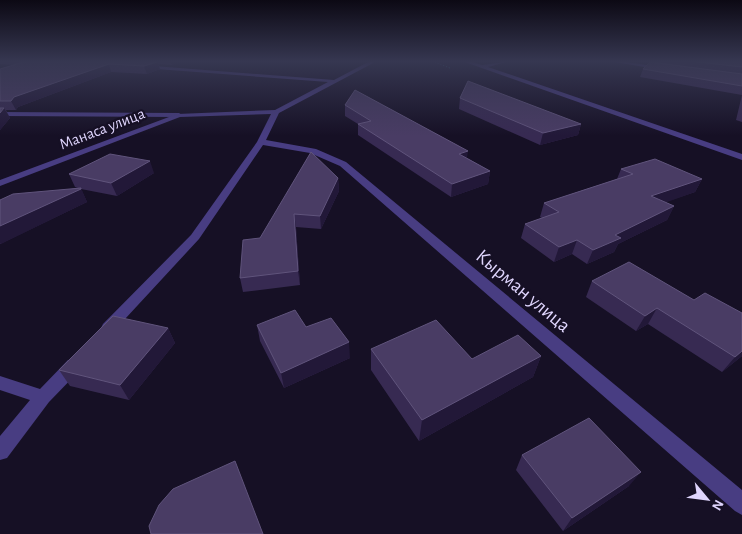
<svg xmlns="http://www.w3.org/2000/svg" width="742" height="534" font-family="'Alegreya Sans',sans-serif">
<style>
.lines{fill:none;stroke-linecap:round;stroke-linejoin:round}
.path{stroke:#34aab3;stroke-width:1;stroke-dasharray:1 2;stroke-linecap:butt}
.service{fill:#483d82;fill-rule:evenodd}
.minor{fill:#483d82;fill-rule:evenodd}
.wall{fill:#372a52}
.shaded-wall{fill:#221838}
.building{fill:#493c64;stroke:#60547c}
.labels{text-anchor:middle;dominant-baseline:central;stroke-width:4.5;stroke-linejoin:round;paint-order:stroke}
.far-street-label{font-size:16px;fill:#dfd5fd;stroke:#161025}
.street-label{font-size:20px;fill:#dfd5fd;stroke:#161025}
</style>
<rect width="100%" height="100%" fill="#161025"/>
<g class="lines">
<path class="path" d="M432,61l18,7"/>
<path class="service" d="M0,112l179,1 3,2 -3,2 -179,-1z"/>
<path class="minor" d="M370,61h7l-98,52 -13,27 50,9 30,13 396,328v25l-7,-4 -395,-345 -30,-13 -47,-8 -64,94 -86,93 -5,1 -5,-1 -2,-4 2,-4 88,-89 66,-93 14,-28 -91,3 -180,69v-6l177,-66 98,-4 53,-28 -185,-14 -2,-3 193,15z
M462,61h8l12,4 28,-4 -22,6 254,87v6z
M608,61h13l45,7 -3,2z
M74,359l6,1 2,5 -2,5 -31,32 -42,56 -7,2v-24l30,-36 -30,-10v-14l40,13 28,-29z"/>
</g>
<path class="wall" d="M0,61h181l-9,4 -14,-1 2,5 -13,5 -36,-2 -93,35 -2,3h-10l4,8 -10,12v-61l13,-4 -13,-1z
M653,61h89v61l-6,-2 6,-25 -102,-18 3,-8z
M460,98l121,26 -3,11 -38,10 -81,-36z
M345,105l122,53 23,13 -2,13 -37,13 -93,-62v-11l-13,-8z
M621,169l81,10 -7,13 -30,10 9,4 -7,14 -49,24 -4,8 -27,12 -15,-10 -18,8 -33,-24 4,-14 17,-6 -2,-1 4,-14 73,-24z
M154,173l-37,23 -36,-7 6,13 -87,42v-44l78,-12 -3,-1 -6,-13z
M338,178l1,13 -18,38 -25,-2 4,58 -57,7 -3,-14 20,-40z
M592,281l102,19 48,13v43l-20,16 -74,-48 -12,7 -50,-34z
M257,325l49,2 44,31 -66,30 -24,-47z
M168,328l7,15 -46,57 -59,-14 -11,-16z
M371,349l101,10 69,-3 -8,21 -114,64 -48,-71z
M522,455l107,31 -66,45 -47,-61z"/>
<path class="shaded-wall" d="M170,61h11l-9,4z
M157,62l3,7 -13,5 -3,-8z
M109,64l2,8 -93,35 -2,3 -5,-9 3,-4z
M4,108l6,10 -10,12v-17z
M581,124l-3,11 -38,10 3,-12z
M468,151l-2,13 -7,-10z
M150,161l4,12 -37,23 -6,-13z
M490,171l-2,13 -37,13 1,-13z
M338,178l1,13 -18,38 -1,-13z
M702,179l-7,13 -50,18 6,-14z
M81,188l6,14 -86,42 -1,-1v-17z
M674,206l-7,14 -49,24 -4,8 -27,12 6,-14 22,-15z
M294,214l2,13 4,58 -2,-14z
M577,240l-5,14 -18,8 5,-15z
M657,308l-9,16 -12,7 9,-15z
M168,328l7,15 -46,57 -9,-15z
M349,342l1,16 -66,30 -3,-15z
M742,351v5l-20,16 13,-15z
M541,356l-8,21 -114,64 3,-21z
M641,472l-12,14 -66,45 9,-13z"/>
<path class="building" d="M27,61h122l8,1 -13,4 -35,-2 -95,33 -3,4h-11v-32z
M690,61h52v6z
M650,62l92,12v12l-99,-17z
M468,81l113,43 -38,9 -83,-35z
M355,90l113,61 -9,3 31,17 -38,13 -94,-60 13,-3 -26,-16z
M0,108h4l-4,5z
M311,152l27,26 -18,38 -26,-2 4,57 -58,7 3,-38 17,-2z
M110,154l40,7 -39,22 -42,-9z
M655,159l47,20 -51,17 23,10 -59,29 6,3 -28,12 -16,-10 -18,7 -34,-23 34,-12 -15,-9 89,-29 -12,-5z
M81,188v1l-81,37v-26l13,-6z
M629,262l65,38 11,-7 37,20v38l-7,6 -78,-49 -12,8 -53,-35z
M295,310l11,17 25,-9 18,24 -68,31 -24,-48z
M113,316l55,12 -48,57 -61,-15z
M436,320l36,39 46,-24 23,21 -119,64 -51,-71z
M589,418l52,54 -69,46 -50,-63z
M235,461l28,73h-112l-2,-8 10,-21 14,-16z"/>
<linearGradient id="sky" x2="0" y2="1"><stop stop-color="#0c0914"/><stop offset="0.45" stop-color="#363751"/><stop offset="1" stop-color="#363751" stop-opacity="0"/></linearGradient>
<rect width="742" height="136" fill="url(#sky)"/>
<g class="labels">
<g class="far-street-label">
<text transform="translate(102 129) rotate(-21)">Манаса улица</text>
</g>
<g class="street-label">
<text transform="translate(523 291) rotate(40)">Кырман улица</text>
</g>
</g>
<g transform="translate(707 499) rotate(119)" stroke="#161025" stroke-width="4" paint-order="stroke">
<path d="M0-4L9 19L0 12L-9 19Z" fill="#dfd5fd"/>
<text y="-8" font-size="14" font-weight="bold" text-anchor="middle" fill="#dfd5fd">N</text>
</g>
</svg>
